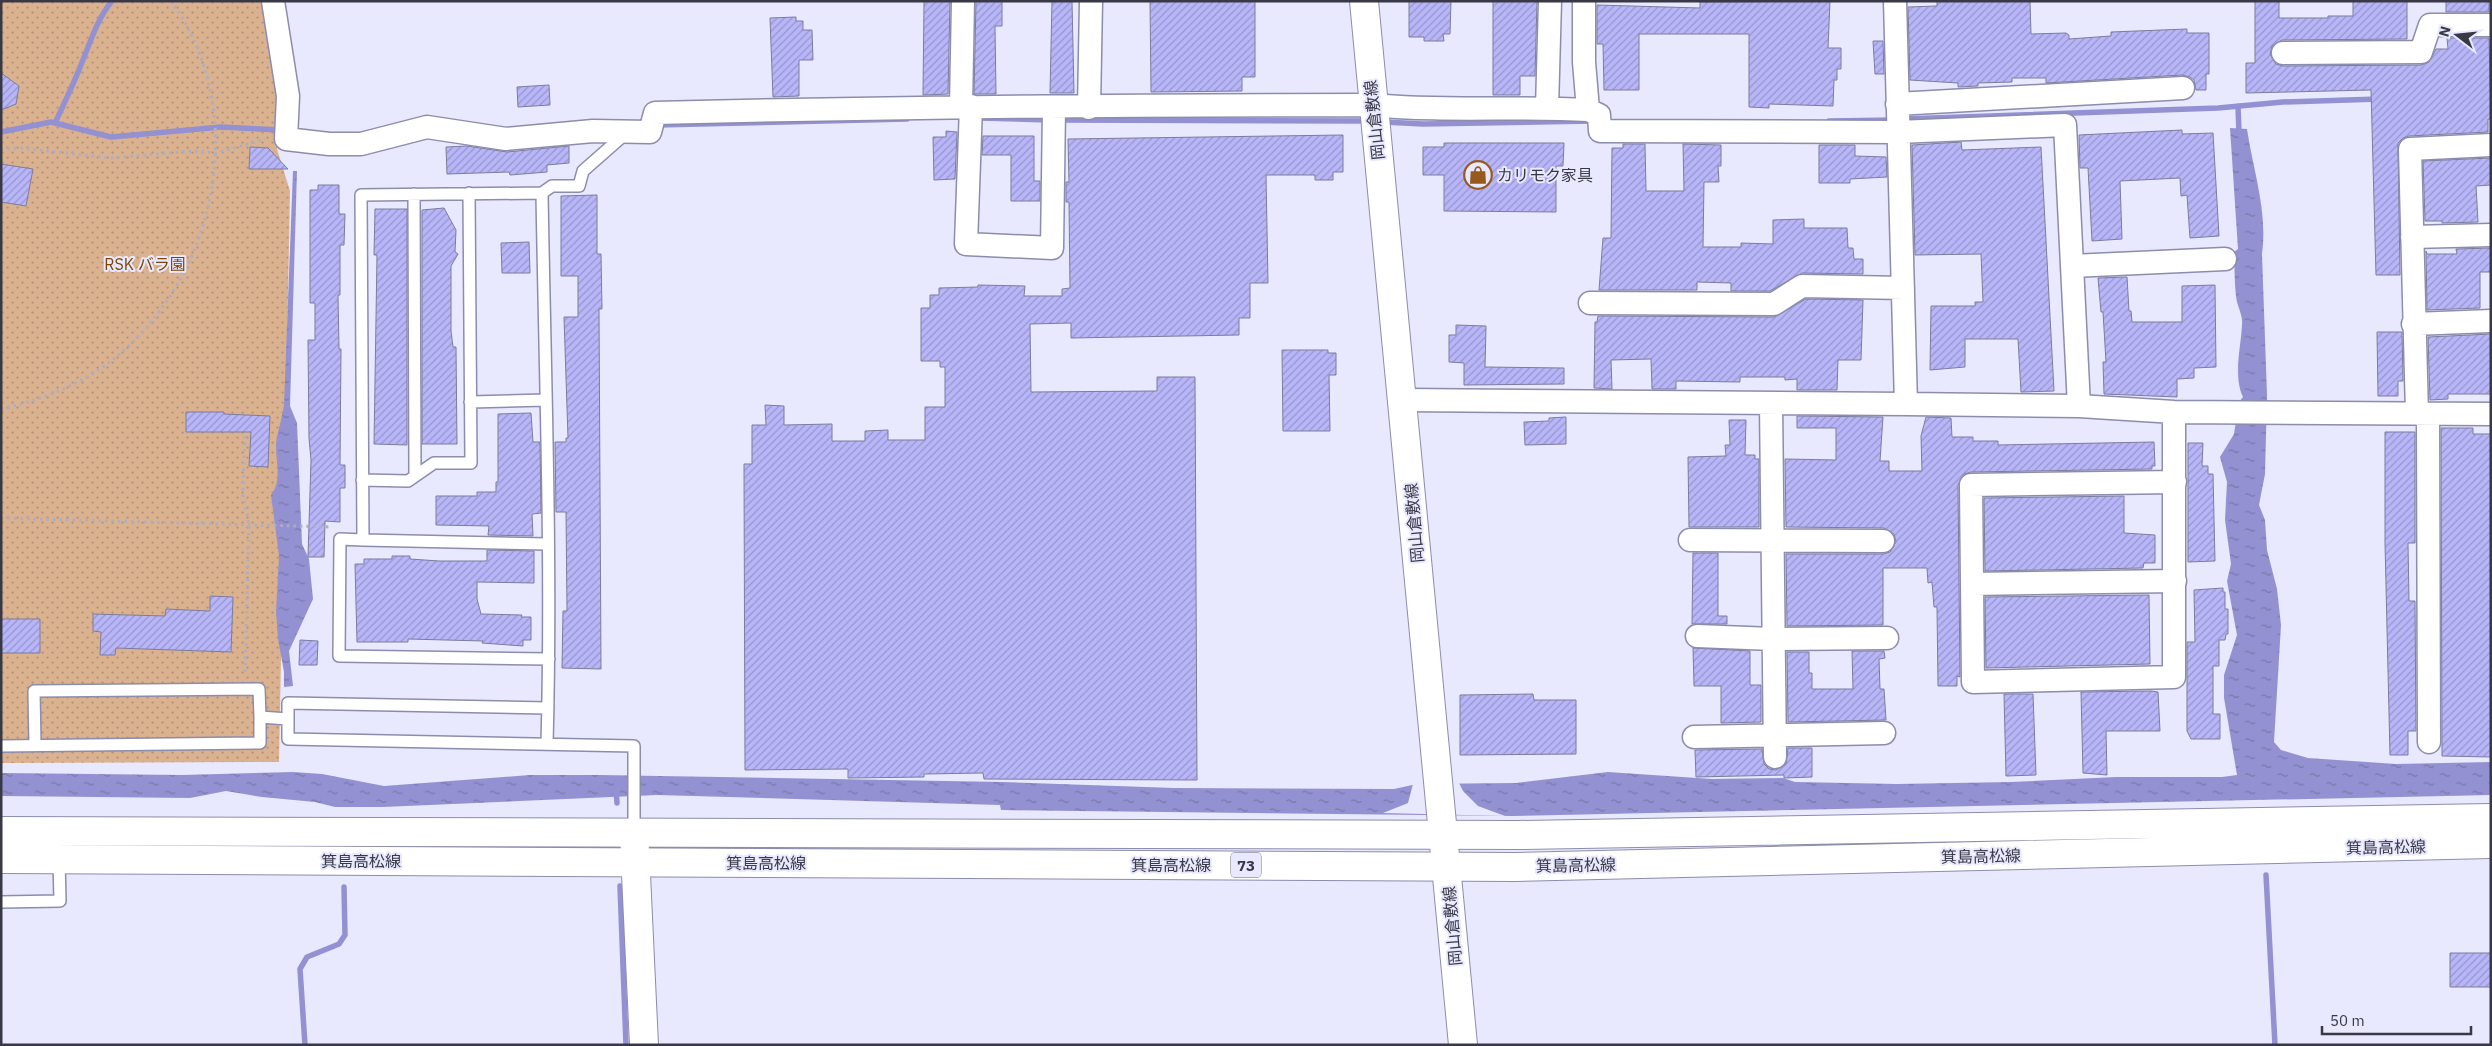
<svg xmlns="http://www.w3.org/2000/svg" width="2492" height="1046" font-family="'IBM Plex Sans','Noto Sans JP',sans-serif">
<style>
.garden{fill:url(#garden-dots)}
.water{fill:url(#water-ripples)}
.pier{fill:#e8e8fe}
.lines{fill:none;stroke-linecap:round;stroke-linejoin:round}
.stream{stroke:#9391d1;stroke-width:5.5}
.building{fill:url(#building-hatch);stroke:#7d7c9d}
.lane-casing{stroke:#8c8cad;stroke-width:14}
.street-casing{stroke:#8c8cad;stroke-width:25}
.secondary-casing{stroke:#8c8cad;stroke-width:30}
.primary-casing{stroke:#8c8cad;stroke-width:30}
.path{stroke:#aeaec1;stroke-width:3;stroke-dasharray:2.5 4;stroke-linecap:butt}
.lane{stroke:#fff;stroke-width:11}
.street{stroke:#fff;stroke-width:22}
.secondary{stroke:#fff;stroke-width:28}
.primary{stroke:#fff;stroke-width:28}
.labels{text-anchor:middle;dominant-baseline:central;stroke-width:4;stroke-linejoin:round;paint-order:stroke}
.shield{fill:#e8e8fe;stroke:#6d6d7d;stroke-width:1}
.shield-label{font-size:15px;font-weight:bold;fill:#383846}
.street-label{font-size:16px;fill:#383846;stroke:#e8e8fe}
.poi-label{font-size:16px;fill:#383846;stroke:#e8e8fe;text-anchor:start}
.park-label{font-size:16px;fill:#7b4609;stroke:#e8e8fe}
</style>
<defs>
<pattern id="garden-dots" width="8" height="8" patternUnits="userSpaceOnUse" patternTransform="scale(1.25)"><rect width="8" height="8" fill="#dbb290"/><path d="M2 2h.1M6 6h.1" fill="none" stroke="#b39277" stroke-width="1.8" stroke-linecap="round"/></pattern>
<pattern id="water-ripples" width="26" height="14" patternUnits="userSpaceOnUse" patternTransform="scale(1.25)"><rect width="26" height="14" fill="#9391d1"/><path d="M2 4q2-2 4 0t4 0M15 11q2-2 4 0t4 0" fill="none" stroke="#7977ab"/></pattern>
<pattern id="building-hatch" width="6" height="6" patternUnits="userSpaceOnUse" patternTransform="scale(1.25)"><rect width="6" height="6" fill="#b8b6f9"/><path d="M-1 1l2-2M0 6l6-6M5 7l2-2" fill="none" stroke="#9795cb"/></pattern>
</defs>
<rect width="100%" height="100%" fill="#e8e8fe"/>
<path class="garden" d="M1,1h260l17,95 -1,53 13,42 -11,571 -278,1z"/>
<path class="water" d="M2230,128l17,1c6,41 21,83 15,125l5,141 -2,79 -6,31 6,15 2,30 10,39 4,36 -7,117 7,8 27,8 88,6 95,-2v33l-979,21 -511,-6 -1,-5 -343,-10 -274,12h-48l-20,-5 -53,-5 -36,-6 -36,7 -189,-2v-23l181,2 111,-3 29,2 62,12 146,-11h70l402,7 172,6 220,1 23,-5 99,-1 92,-11 104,7 71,-1 12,4 102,2 114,-2 105,-5h106l15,-2 -13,-77v-23l13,-40 -10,-54 4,-17 -6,-44 2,-38 -7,-25 14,-23 5,-32 4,-5c-10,-21 -2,-50 -1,-72 1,-9 -3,-15 -5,-23 -3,-16 -2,-34 -3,-50l4,-3z
M293,171h4l-7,235 7,17 5,121 7,15 4,40 -24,52 4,35 -9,1v-15l-6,-33 -2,-27 3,-56 -8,-61c11,-14 5,-32 5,-49 0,-11 7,-29 8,-42z"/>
<path class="pier" d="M1459,783l4,8 15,15 27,10 -122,-3 25,-10 5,-19z"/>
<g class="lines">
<path class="stream" d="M2238,106l1,28
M979,118l71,2
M1904,119l314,-11 65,-6 96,-3
M1059,120l308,1
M1829,121l65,-1
M1384,122l39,2 169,-3
M55,123c9,-19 18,-38 26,-58 9,-22 16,-46 31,-64
M657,125l250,-6
M1,132l50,-10 60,15 110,-10 60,3
M616,789l1,14
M2266,875l9,170
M620,886l6,159
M305,1045l-5,-76 7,-12 32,-13 6,-9 -1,-48"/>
</g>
<path class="building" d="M924,1h26l-2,93 -25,1z
M976,1h26v25h-7l1,68h-22z
M1052,1h20l2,92h-24z
M1150,1h105v76h-13v14l-91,1z
M1409,1h42l-1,33h-7l1,7h-20v-4h-15z
M1493,1h44l-2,75h-15v19h-27z
M1830,1l-2,47h13v21h-4v11h-3l-1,26 -64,-2v4l-20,-1v-73h-110v56h-35l-1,-46h-6v-39l103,3v-6z
M1937,1h93l1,33 35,-1 3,2v4l42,-3v-4l76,-3v4h22v41h-3v16h-10l-2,-10 -4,-3 -8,-2 -136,8v-5h-34v4l-34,1v3l-20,1v-4l-48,-3 -2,-73 29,-1z
M2255,1h24v17h49v-2h25v-15h54v38l-125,1 -10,6 -2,8 6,10 7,2 138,-1 8,-3 7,-13h12l-1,-11h42l2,81h-3v13l-79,4 -6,2 -5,5 2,132h-24l-5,-185 -125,3v-30h9z
M2446,1h43v11h-43z
M796,17v4h7v9h9l1,30h-14v36l-26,1 -3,-79z
M1873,41h10l1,33h-9z
M1,73l18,13 -3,18 -15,6z
M549,85l1,20 -32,2 -1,-20z
M2182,130v4l31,-1 6,103 -29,2 -3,-43 -6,1 -1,-18 -60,3 2,58 -30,2 -4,-73h-8l-1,-33z
M946,131l11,1 -2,47 -21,1 -1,-43h13z
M1343,135v37h-10v8h-18v-5h-49l2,108h-18v35h-11v17l-168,3v-15l-41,1 1,68 126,-1v-14h38l2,403 -213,-1 -1,-6 -59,1v3l-76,1v-9l-103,1 -1,-306h8v-39h14l-1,-20 19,1v19l48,-1v17h33v-10l23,-1v10h37v-33h20v-40h-5v-6h-19v-53h9v-13h9v-7l39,-1v-2l47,1 -1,10h38v-7l8,-1 -1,-86h-3v-20h3l-1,-43z
M983,136h51v45h6v20h-29v-46h-29z
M1961,142l1,8 79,-3 13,244 -33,1 -3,-53h-53v28l-35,3 1,-64h44v-4h8l-2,-48 -66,1 -3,-110z
M1444,143h120l-1,23h-7v46l-112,-1v-36h-21v-28h21z
M1623,144h22l1,47h38l-1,-47 38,1v21h-3l1,16h-15l-1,65h38v-4l32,1v-24l31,-1v9h43l1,20h5l1,11h9v15l-61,-1 -32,18h-39v-8l-34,-1v8h-98l4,-52h8l1,-90h11z
M1819,145h36v11l31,1 1,20 -37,2v4h-31z
M467,146l40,6 62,-6v17l-22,2v7l-37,3 -1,-3 -62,2 -1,-27z
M250,147l18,1 20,21h-39z
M2491,158v27l-15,1 2,36 -36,1v-2h-17l-2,-60z
M1,164l32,5 -7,37 -25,-4z
M318,185h21v29h6l-1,31h-4v50h-2l1,54h2l-1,116h5v23h-5v34l-15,-1 -1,36h-16l3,-97 -2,-22 -1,-98h7v-37h-5v-113h8z
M597,195v59h4l1,55h-3l2,360 -39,-1 1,-57h4l-1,-99h-10l-1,-70h11v-4h2l-4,-121h14v-41h-17v-80z
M444,208l12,22 -1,22 3,2 -7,12v65l2,16h3l1,97h-35v-234z
M375,209h32v236l-33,-1 3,-189h-3z
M529,242l1,31h-28l-1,-30z
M2491,248v24h-11v36l-53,2 -1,-59 1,3h30l-1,-5z
M2127,277l2,34h2l1,11h50v-36l33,-1 1,82 -22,1v10l-17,1v18l-73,-3 -1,-32h3l-3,-50h-2l-3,-34z
M1806,299l57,1 -2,60h-23l-1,30h-40v-11l-12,1v-3h-45v5l-64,-1v8h-24l-1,-30 -40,1 1,29 -18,-1 1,-66h2l1,-6 176,1z
M1456,325l30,1 -1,41 79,1v16l-100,1v-22l-15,-1v-27h7z
M2377,332h25l1,49h-5v15h-20z
M2491,334v60h-43v5l-18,1 -2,-63z
M1282,350h46v3h8v22h-7l1,56h-47z
M186,412h38v2l46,2 -2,51 -19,-1 2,-34h-65z
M531,413l2,29h7l1,71 -9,1 1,22 -45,-1 1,-9 -53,-1v-29h41v-4h19v-10h2v-68z
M1797,416l86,1 -3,44h9v10h33l-1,-35 5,-19 25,1 1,19h21v4h25v4l156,-3 1,24h-3v3l-181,3 -7,2 -6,11 2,192 -3,-1v10h-19l-1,-79h-3l-2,-25 -4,1 -1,-15h-44v57l-96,1 -1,-72h97l7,-2 6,-10 -2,-8 -10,-6 -98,-1 -1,-68 51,1v-32h-39z
M1566,417v27l-41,1 -1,-23 25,-1v-3z
M1729,420h17l-1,35h10v4h4v68h-70l-1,-70 38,-1 -1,-11h5z
M2441,428h32v6h18v323l-49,-1z
M2385,432h30v111h-7l1,58h6l1,130h-8v24h-18l-5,-212z
M2188,443h15l-1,23h6v8h5l2,87 -27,1z
M2124,496v37l31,2v28h-11l-1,5 -158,3 -1,-73z
M487,550l47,1v32l-57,-1v17l4,15 41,1 -1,2h10v23h-8v6l-41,-3 1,-2 -75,-2v3h-51l-2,-78h9v-5h28v-3h18v3l29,2h48z
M1693,553h25v63h9v8h-35z
M2223,588v4h2v17h3v25h-2l-1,6h-6v26h-6v48h7v25h-29l-4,-8v-89h8l-1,-52z
M2149,595l1,69 -164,4 -1,-71z
M210,596l23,1 -2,55 -115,-4 -1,7h-15l1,-23 -8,-1v-17l72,2 1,-7 44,2z
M1,619h39v34h-39z
M300,640l18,1 -1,24h-18z
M1693,648l57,3v34h11v37l-40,1v-37h-27z
M1852,651h32l1,7 -6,1 1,30h4l2,31 -98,2 -1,-70h22v21h3v16h41z
M2151,691l7,1 2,39h-54l1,44 -24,-2 -2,-81z
M1533,694l1,6h42v54l-116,1v-60z
M2004,694h29l3,81 -30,1z
M1788,748h24v29l-28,1v-3l-88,2 -1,-27 67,-1 2,15 5,5 7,1 10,-6z
M2450,953h41v34h-41z"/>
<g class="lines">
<defs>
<path id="lane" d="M542,193l10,-7h27l4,-15 42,-37
M414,194l1,282
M470,402l75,-2
M362,480l46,1 26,-18h37l-2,-270
M363,540l184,4
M288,719v-16l260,5
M547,744c5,-184 -2,-368 -5,-551l-181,2 2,345 -23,-1 -1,117 210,3
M35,745l-1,-54 225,-2 1,28
M1,746l259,-3v-26l28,2v20l346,7v86
M1,902l59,-1 -1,-42"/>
<path id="street" d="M273,1l15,95 -2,43 43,5h32l66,-17 79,12 87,-8 57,1 5,-19c239,-6 478,-8 717,-8 72,7 144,1 216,5l-4,-48v-61
M1895,1l11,403
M2283,53l138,-1 9,-27h61
M1897,104l286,-16
M961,106l2,-105
M971,106l-5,138 86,4 2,-140
M1089,108l2,-107
M1547,108l3,-107
M1588,110l11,5 1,16 298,1 167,-7 14,281
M2412,237l79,-2
M2072,266l153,-7
M1590,303l184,1 28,-18 101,2
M2413,324l78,-3
M1403,400l503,4 173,2 95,6 317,2
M1771,403l4,354
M2174,412v265l-201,5 -2,-197 204,-3
M2417,414l-7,-265 81,-4
M2428,414l1,328
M1690,540l193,1
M1972,584l203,-3
M1697,636l76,3 114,-1
M1694,737l190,-4"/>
<path id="secondary" d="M1364,1l99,1044
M634,832l10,213"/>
<path id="primary" d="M1,831l1516,4 974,-17
M1,859l1515,8 975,-23"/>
</defs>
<use href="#lane" class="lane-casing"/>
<use href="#street" class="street-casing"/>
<use href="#secondary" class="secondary-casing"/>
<use href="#primary" class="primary-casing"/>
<path class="path" d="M1,149l20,-1 89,10 83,-7 23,2 49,-14
M1,409c40,-9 77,-23 110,-48 106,-82 141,-249 60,-360
M245,436l-2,59 6,30 -4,150
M1,518l330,9"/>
<use href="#lane" class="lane"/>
<use href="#street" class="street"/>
<use href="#secondary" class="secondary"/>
<use href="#primary" class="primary"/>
</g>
<defs>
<symbol id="shop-ring" viewBox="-11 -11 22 22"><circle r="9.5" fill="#e8e8fe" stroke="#965a1c" stroke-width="1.5"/><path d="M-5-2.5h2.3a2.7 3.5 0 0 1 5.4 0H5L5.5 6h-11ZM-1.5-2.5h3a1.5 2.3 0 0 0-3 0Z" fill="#965a1c"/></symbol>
</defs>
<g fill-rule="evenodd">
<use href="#shop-ring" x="1462" y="159" width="32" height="32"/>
</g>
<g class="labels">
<rect class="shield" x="1231" y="852.5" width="30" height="25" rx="4"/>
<g class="shield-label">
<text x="1246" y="865">73</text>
</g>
<g class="street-label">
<text transform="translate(1374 120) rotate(-96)">岡山倉敷線</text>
<text transform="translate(1414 523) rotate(-95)">岡山倉敷線</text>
<text transform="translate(2386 847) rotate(-1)">箕島高松線</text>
<text transform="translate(1981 856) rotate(-1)">箕島高松線</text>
<text x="361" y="861">箕島高松線</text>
<text x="766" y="863">箕島高松線</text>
<text x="1171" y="865">箕島高松線</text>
<text transform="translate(1576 865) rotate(-1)">箕島高松線</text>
<text transform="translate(1452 926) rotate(-95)">岡山倉敷線</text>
</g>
<g class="poi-label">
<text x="1497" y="175">カリモク家具</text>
</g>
<g class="park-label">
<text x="145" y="264">RSK バラ園</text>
</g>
</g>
<rect width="2492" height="1046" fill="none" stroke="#383846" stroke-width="5"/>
<g transform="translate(2457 35) rotate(286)" stroke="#e8e8fe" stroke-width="4" paint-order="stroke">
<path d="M0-4L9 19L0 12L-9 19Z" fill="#383846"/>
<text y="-8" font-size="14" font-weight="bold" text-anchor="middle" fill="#383846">N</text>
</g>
<path d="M2322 1026v8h149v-8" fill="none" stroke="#383846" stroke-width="2.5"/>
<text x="2330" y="1026" font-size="15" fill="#383846" stroke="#e8e8fe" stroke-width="4" paint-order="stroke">50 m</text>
</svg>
